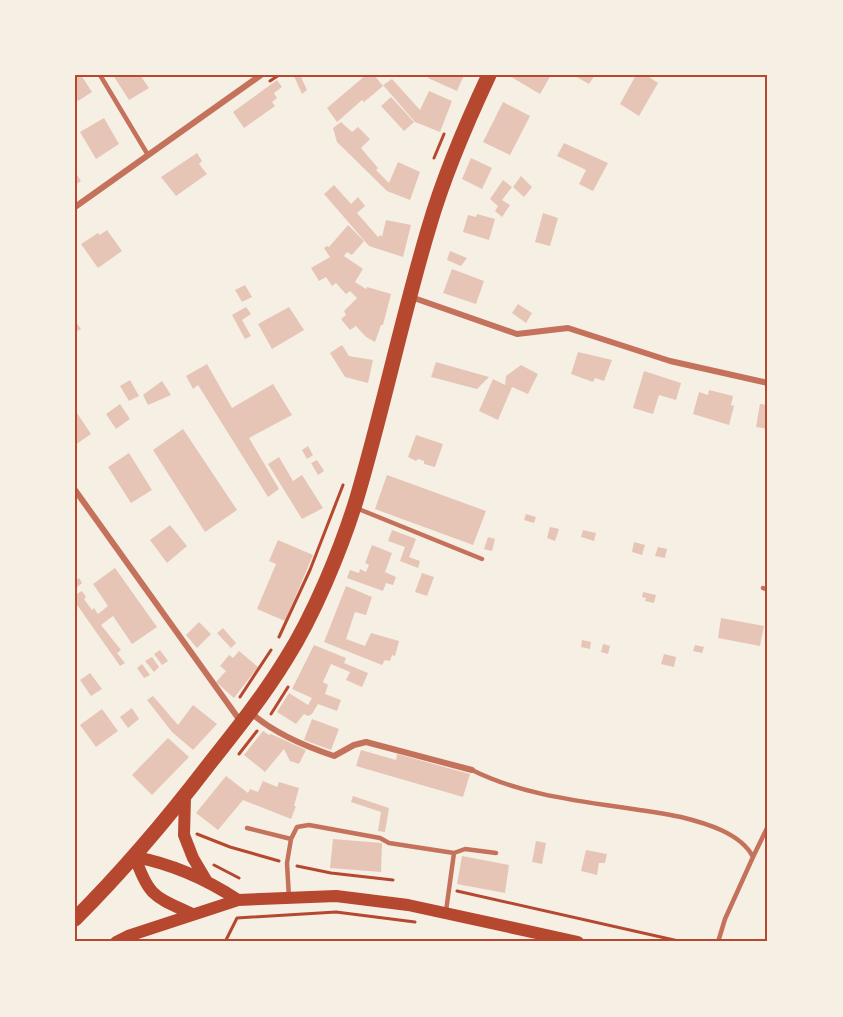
<svg xmlns="http://www.w3.org/2000/svg" width="843" height="1017" font-family="Lora,serif">
<style>
.building{fill:#e6c5b7}
.lines{fill:none;stroke-linecap:round;stroke-linejoin:round}
.path{stroke:#b5482f;stroke-width:3}
.service{stroke:#c5725c;stroke-width:4.5}
.minor{stroke:#c5725c;stroke-width:6}
.secondary{stroke:#b5482f;stroke-width:12}
.primary{stroke:#b5482f;stroke-width:15}
.neatline{fill:none;stroke:#b5482f;stroke-width:2}
</style>
<rect width="100%" height="100%" fill="#f6efe4"/>
<path class="building" d="M81,75l11,17 -14,9 -3,-5v-20z
M113,75h27l9,13 -20,12z
M296,75h4l7,15 -5,4 -8,-18z
M366,75h8l9,11 -19,16 -2,-2 -25,22 -10,-14z
M429,75h35l-7,16 -29,-13z
M508,75l29,1 14,-1 -11,19z
M573,75h22l-6,9z
M636,75h10l12,8 -19,33 -19,-12z
M392,79l28,31 9,-19 23,10 -12,31 -25,-10 -32,-37z
M277,80l5,7 -8,6 3,5 -5,4 3,4 -31,22 -11,-16z
M391,97l23,25 -10,9 -23,-25z
M503,102l27,14 -20,39 -27,-13z
M104,118l15,26 -23,15 -16,-27z
M341,122l11,10 6,-5 12,12 -9,9 17,20 -2,2 13,13 9,-21 22,10 -10,28 -23,-9 -50,-49 -4,-14z
M564,143l44,20 -15,28 -14,-7 7,-14 -29,-14z
M197,153l5,8 -3,3 8,10 -31,22 -15,-19z
M471,158l21,10 -10,21 -20,-10z
M75,172l6,9 -6,4z
M521,176l11,11 -8,10 -11,-10z
M503,180l9,7 -10,13 8,5 -8,12 -7,-6 3,-5 -8,-7z
M334,185l17,19 7,-7 7,9 -8,7 21,24 3,-2 1,2 4,-17 25,5 -8,32 -34,-11 -45,-52z
M543,213l15,5 -8,28 -15,-4z
M477,214l18,5 -6,21 -26,-8 5,-17 8,2z
M348,225l16,16 -12,14 -5,-3 -3,4 19,13 -8,13 11,7 1,-2 24,7 -8,31h-2l-6,17 -9,-5 -10,-11 -6,4 -9,-11 5,-4 -2,-4 13,-13 -7,-7 -4,3 -10,-11 -4,3 -6,-9 -7,4 -8,-13 19,-11 -6,-9 3,-2 2,1z
M107,230l15,21 -24,17 -17,-24 17,-11 2,2z
M450,251l17,7 -6,8 -14,-6z
M452,269l32,12 -8,23 -33,-11z
M245,285l7,12 -10,5 -7,-12z
M518,304l14,9 -6,10 -14,-10z
M246,307l5,7 -9,6 9,16 -6,3 -13,-24z
M289,307l15,23 -32,19 -14,-25z
M75,321l6,8 -6,3z
M342,345l7,11 24,4 -5,23 -23,-6 -15,-24z
M578,352l34,8 -8,21 -9,-3 -2,4 -22,-8z
M436,362l53,15 -12,12 -46,-12z
M207,364l25,44 41,-24 19,31 -43,23 30,51 -11,8 -70,-112 -5,4 -7,-13z
M521,365l17,9 -10,20 -16,-7 -14,33 -19,-9 14,-32 12,6 1,-9z
M644,371l37,12 -5,17 -17,-5 -6,19 -20,-6z
M130,380l9,16 -10,5 -9,-15z
M162,381l9,14 -23,10 -5,-10z
M709,390l24,6 -2,9 3,1 -5,19 -36,-11 6,-22 9,3z
M120,404l10,15 -14,10 -10,-15z
M760,404l8,1v24l-12,-2z
M75,410l16,24 -16,11z
M183,429l54,81 -32,22 -52,-82z
M416,435l27,9 -8,23 -11,-3v-3l-6,-2 -2,2 -8,-4z
M308,446l5,9 -6,4 -5,-9z
M129,453l23,37 -21,13 -23,-36z
M279,457l14,24 9,-6 21,33 -21,11 -34,-55z
M317,460l7,11 -6,4 -7,-12z
M387,475l99,36 -13,34 -98,-36z
M526,514l10,3 -2,6 -10,-3z
M170,525l17,21 -20,17 -17,-23z
M550,527l9,2 -4,12 -8,-3z
M392,530l24,9 -7,18 11,4 -2,7 -18,-7 5,-14 -17,-6z
M583,530l13,3 -2,8 -13,-4z
M488,537l7,2 -3,12 -8,-2z
M278,540l35,15 -28,66 -28,-12 19,-45 -7,-3z
M634,542l11,3 -3,10 -10,-3z
M372,545l20,8 -7,19 11,5 -3,8 -7,-2 -3,8 -36,-13 3,-8 9,3 1,-4 6,3 3,-7 -4,-2z
M658,547l9,2 -2,9 -10,-2z
M115,568l42,59 -25,17 -19,-28 -12,9 20,25 -4,3 8,10 -5,3 -45,-64v-7l7,-4 4,6 -2,2 8,11 2,-2 4,6 10,-8 -15,-22z
M422,573l12,4 -7,19 -12,-4z
M79,578l3,5 -5,4 -2,-6z
M346,586l26,11 -6,18 -11,-3 -9,27 19,7 6,-13 28,8 -4,15 -3,-1 -2,6 -5,-1 -3,5 -58,-23z
M643,592l13,3 -2,8 -9,-2 1,-3 -4,-1z
M721,618l43,8 -4,20 -42,-8z
M199,622l12,12 -14,14 -11,-13z
M223,628l13,15 -5,5 -14,-15z
M582,640l9,2 -1,7 -9,-2z
M603,644l7,2 -2,8 -7,-2z
M314,645l32,13 -2,5 24,10 -6,14 -16,-7 4,-8 -19,-8 -8,18 5,3 -3,9 16,6 -4,11 -19,-7 -6,10 -4,2 -4,-2 -8,10 -19,-12 12,-19 19,12 4,-7 -20,-9z
M695,645l9,2 -2,6 -9,-2z
M160,650l8,11 -6,4 -8,-11z
M239,651l19,16 -24,31 -18,-16 10,-11 -6,-5 9,-11 4,3z
M664,654l12,3 -2,10 -13,-3z
M152,657l7,10 -5,5 -9,-11z
M142,664l8,11 -6,3 -7,-10z
M90,673l12,16 -11,7 -11,-16z
M153,696l25,29 15,-20 24,19 -24,26 -21,-18 -25,-32z
M132,708l7,11 -11,9 -8,-11z
M102,709l16,22 -22,16 -16,-22z
M312,719l27,10 -8,21 -27,-10z
M263,731l6,4 2,-1 35,16 -7,14 -9,-3 -6,-12 -19,23 -21,-17z
M168,738l21,19 -37,38 -20,-20z
M361,750l35,10 1,-6 73,20 -7,23 -107,-31z
M226,776l22,17 2,-4 8,3 5,-11 14,6 2,-5 20,6 -5,18h2l-5,13 -48,-19 -25,30 -22,-17z
M353,796l36,12 -4,24 -7,-1 3,-19 -30,-10z
M333,839l49,4 -1,29 -51,-4z
M536,841l10,2 -4,21 -10,-2z
M586,850l21,4 -2,9h-6l-2,12 -16,-4z
M462,856l47,9 -4,28 -48,-9z"/>
<g class="lines">
<path class="path" d="M270,81l9,-6
M434,158l10,-24
M279,637l31,-67 33,-85
M240,697l31,-47
M271,714l17,-27
M239,754l18,-23
M197,834l33,13 49,14
M214,865l25,13
M297,866l34,7 62,7
M457,891l226,51
M225,942l12,-24 99,-6 79,10"/>
<path class="service" d="M100,75l48,80
M356,508l126,51
M763,588l5,2
M472,770c64,32 140,33 209,47 24,6 60,16 72,40l-28,62 -7,23
M247,828l44,11 -4,24 2,35
M291,839l6,-12 12,-2 71,13 9,5 65,10 -8,58
M454,853l11,-4 31,4
M753,857l15,-31"/>
<path class="minor" d="M75,207l186,-132
M411,297l106,37 51,-6 102,33 98,22
M75,490l166,232
M250,712c23,21 54,34 84,44l20,-11 12,-3 106,28"/>
<path class="secondary" d="M185,796l-1,39 9,23 13,22
M135,857c38,7 71,22 103,43
M135,857c14,40 19,39 57,57
M116,942l12,-6 110,-36 98,-4 72,9 170,37"/>
<path class="primary" d="M75,919c49,-49 93,-101 135,-156 27,-34 54,-68 76,-104 28,-44 55,-110 70,-158 27,-91 46,-184 73,-274 15,-52 37,-103 60,-152"/>
</g>
<rect width="843" height="1017" fill="none" stroke="#f6efe4" stroke-width="153"/>
<rect x="76" y="76" width="690" height="864" class="neatline"/>
</svg>
